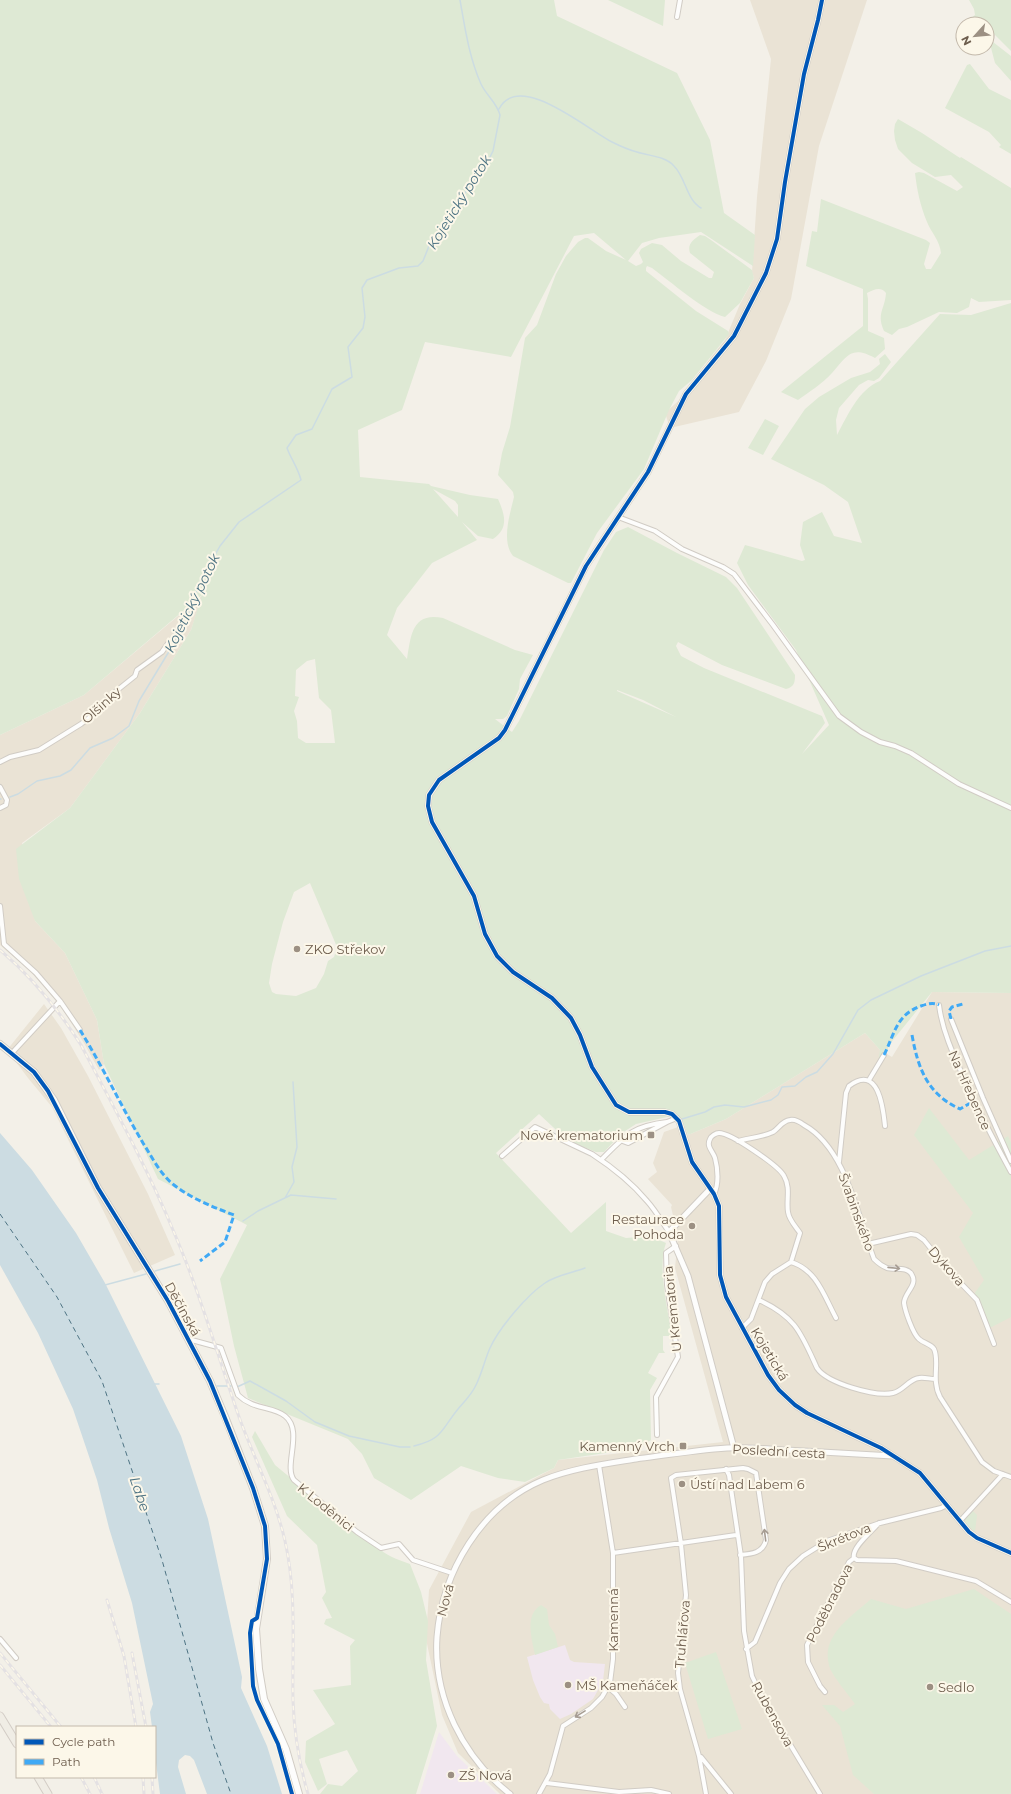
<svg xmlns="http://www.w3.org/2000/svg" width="1011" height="1794" font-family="Montserrat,sans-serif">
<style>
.residential{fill:#eae3d5}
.education{fill:#f1e7ef}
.green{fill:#dee9d4;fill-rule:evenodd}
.water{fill:#ccdce2}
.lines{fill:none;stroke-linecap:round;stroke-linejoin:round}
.stream{stroke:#ccdce2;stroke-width:1.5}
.ferry{stroke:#4d7383;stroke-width:1;stroke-dasharray:5 4;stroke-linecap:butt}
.minor-casing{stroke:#d1ccc5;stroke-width:6}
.tertiary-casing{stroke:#d1ccc5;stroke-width:7}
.secondary-casing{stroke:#d1ccc5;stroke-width:8}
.primary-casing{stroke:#d3cdc6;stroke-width:9}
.minor{stroke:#fdfdfc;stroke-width:4}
.tertiary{stroke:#fdfdfc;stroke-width:5}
.secondary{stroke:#fdfdfc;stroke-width:6}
.primary{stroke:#f0ede5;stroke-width:7}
.rail-casing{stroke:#e4e1e3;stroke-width:3}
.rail{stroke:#fcf7e9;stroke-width:1.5;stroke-dasharray:4.5;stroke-linecap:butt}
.quiet{stroke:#3fa9f5;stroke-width:3;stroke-dasharray:6 3;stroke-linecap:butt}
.cycleway-casing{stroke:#fcf7e9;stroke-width:6}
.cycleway{stroke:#0057b8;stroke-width:4}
.oneway{stroke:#a79d93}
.poi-dot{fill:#9c9083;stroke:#fcf7e9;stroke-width:1.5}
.labels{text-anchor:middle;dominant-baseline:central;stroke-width:4;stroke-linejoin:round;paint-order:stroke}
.street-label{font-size:13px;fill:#6d5d4d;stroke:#fcf7e9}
.poi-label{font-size:13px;fill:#6d5d4d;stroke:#fcf7e9;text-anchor:start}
.water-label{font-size:14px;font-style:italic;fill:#4d7383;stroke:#fcf7e9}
</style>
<rect width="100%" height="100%" fill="#f3f0e8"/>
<path class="residential" d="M750,0h117l-48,146 -28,153 -25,62 -27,51 -69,16 -5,-15 21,-19 26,-38 13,-16 15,-36 14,-26 -2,-6 5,-75 14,-138z
M203,595l-12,35 -51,83 -70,95 -48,35 13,78 30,32 32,67 7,44 -5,6 -15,-27 -25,-39 -30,-34 -29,-25v-210l84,-40z
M932,992l79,1v801h-511l-42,-41 -16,-38 -16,-76 3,-49 42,-78 83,-44 4,-8 165,-18 -48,-174 3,-31 -7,-30 1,-2 -24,-26 9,-7 -4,-9 11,-31 20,-7 4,10 38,-16 139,-86 15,17 12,7z
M44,1004l17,24 27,48 60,118 27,61 -41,18 -82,-166 -24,-29 -21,-28z"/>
<path class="education" d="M565,1645l5,15 4,2 31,2 -2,17 -10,18 -22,15 -11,5 -10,-10 -1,-5 -5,-1 -4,-6 -7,-17 -6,-23z
M439,1732l18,24 40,38h-77z"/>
<path class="green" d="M0,0h554l3,16 120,57 33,67 14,73 31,22 -2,31 -52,-34 -42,6 -17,5 -14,18 8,5 5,-2 2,-2 -4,-9 2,-4 11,-6 10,2 19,16 28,17h3l2,-6 -24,-19c-3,-9 3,-13 10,-18l5,1 6,4 41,30 2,8 -14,25 -15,14c-20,-5 -55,-36 -73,-49l-5,-2 -1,2v3l50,40 32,20 1,3 -37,46 -13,11 -10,19 -25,59 -47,64 -26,50h-3l-55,-27c-12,-15 -3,-42 1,-59l-1,-5 -15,-17 4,-22 8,-26 15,-89 12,-13 19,-51 10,-18 12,-14 7,-4h3l18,13 20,9 -32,-27 -20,3 -63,121 -86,-15 -23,68 -44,20 2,47 69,7 2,2 39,9 28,4c7,16 11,29 -5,40l-15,-3 -16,-14 15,18 -45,23 -35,45 -10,27 20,24c4,-24 5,-47 36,-41l72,32 18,5 -13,24 -1,10 -12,27 -4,3h-8l17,13 7,-11 85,-171 12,-18 12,-5 49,26 49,24 11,11 58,87c0,8 -1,12 -9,14l-64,-24 -44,-23 -2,4 5,10 23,12 118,48 3,7 -23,31 27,-29 -33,-75 -48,-65 -11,-22 8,-18 57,16 3,-1 -5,-15 3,-23 19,-10 12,24 28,7 -14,-41 -24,-17 -53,-26 34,-50 14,-12 32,-19 19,-6 10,-8 -1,-5 6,-5 6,8 -12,16 -5,3 -6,-1 -9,5 -20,23 -3,12 1,15c11,-20 21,-45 43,-54l60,-67 31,1 40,-12v690l-79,-1 -43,53 -3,10 -10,19 4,-24 -15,-17 -139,86 -38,16 -4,-10 -8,-10 -40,9 -14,9 -18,19h-8l-29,-12 -28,-26 -43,39 75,80 35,-31v29l20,7 24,-2 16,7c-9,24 2,67 6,93h-9v14l2,3h-6l-11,20 9,5 -7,12 1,50 -12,8 -81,12 -4,8 -29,14 -27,-4 -37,-12 -50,34 -37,-22 -12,-24 -14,-15 -100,-41 -14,-52 -14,-67 27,-54 -89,-46 -54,-115 -7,-44 -32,-67 -30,-32 -16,-42 -3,-30 54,-41 70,-95 51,-83 11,-35 -118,100 -84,40zM433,489l22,12 3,4v12zM315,659l4,39 12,12 4,33h-29l-8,-5 -1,-17 -3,-10 5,-14 -4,-1 1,-26 11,-9zM617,690l26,10 33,17 -59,-26zM310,883l27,64 -3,10 -6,4 -4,13 -8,14 -20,8 -20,-2 -4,-2 -3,-9 3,-19 11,-42 11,-30z
M608,0h57l-2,26z
M969,0h42v51l-24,-24v-3l-5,-2 -2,2h-8l-1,-6 4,-3 -1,-6z
M993,42l18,14v25l-16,-18 -5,-19z
M970,64l19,25 22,11v54l-12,-7 2,-2 -12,-13 -44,-24 22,-43z
M898,119l24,14 38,25 1,-1 50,31v112l-32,2 -8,-4 -2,9 -12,6 -18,-1 -32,15 -8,2 -7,6 -8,-4c-8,-17 1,-22 2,-38 -6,-7 -12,-3 -19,0l1,6v32l16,7 1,11 -10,9c-24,-13 -28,-2 -43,15 -10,11 -23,19 -34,27l-17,-8 82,-66v-37l-57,-23 6,-35 5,1 4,-33 105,41 4,3 -6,21 2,5h5l10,-16c-1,-12 -10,-21 -14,-31 -7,-17 -10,-32 -12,-49l4,-1 5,1 33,18 6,-4 -12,-12 -16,2 -23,-14 -14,-14 -3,-9 -1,-9 1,-7z
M765,419l14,7 -16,29 -15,-7z
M929,1108l40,52 39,-24 3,7v174l-23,12 -14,-35 10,-14 -25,-43 14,-24 -59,-78z
M255,1431l20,34 52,43 49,37c9,11 21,14 34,19l11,28 7,29 -2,39 11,66 -21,68h-96l8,-10 14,2 16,-15 -11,-21 -28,9 8,25 -9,7 -13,-29 1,-21 29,-17 -22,-34 38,-5 -1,-39 5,-6 -31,-16 2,-5 6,-1 -10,-20 4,-6 -9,-47 -30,-29 -35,-79z
M972,1510l5,5 -2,17 -12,-11z
M974,1589l37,25v180h-137l-21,-19 -13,-49 -18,-21h12l9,7 12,-8c-6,-9 -24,-29 -26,-39 -8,-30 22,-48 42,-66l35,10z
M541,1605l6,4 2,16 6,9 3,13 -23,8c-3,-16 -11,-40 6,-50z
M716,1652l26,77 -34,10 -23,-76z"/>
<path class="water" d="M0,1133l32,37 44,63 29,50 76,153 27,83 34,158 -1,11 26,58 15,48h-75l-13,-34 -4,-4 -5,-1 -6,5 -1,7 8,27h-26l-5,-39v-28h-3l-2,-15 3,-8 -21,-101 -23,-75 -12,-48 -24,-71 -35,-76 -38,-68z"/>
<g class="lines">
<path class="stream" d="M499,109c20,-39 89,21 113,33 8,4 17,8 25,10 12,4 28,4 37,14 12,12 12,33 27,42
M10,797l8,-3 19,-13 23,-5 11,-6 19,-22 23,-10 16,-12 10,-25 43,-71 19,-50 19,-34 19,-24 62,-42c-3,-12 -10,-21 -14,-32l9,-13 16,-6 20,-40 20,-12 -4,-30 15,-19 2,-11 -3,-29 5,-8 32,-12 19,-2 5,-5 8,-20 58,-82 4,-8 7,-36c-3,-12 -14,-20 -19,-31 -12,-27 -16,-56 -21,-84
M0,799h1
M682,1119l23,-7 9,-5 11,-2 19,2 27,-7 7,-5 4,-8 13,-1 11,-9 11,-5 16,-18 25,-44 13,-10 50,-24 64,-25 26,-5
M285,1198l9,-16 -2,-15 5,-20 -4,-65
M243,1221l15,-10 33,-16 45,4
M155,1271l25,-7
M105,1285l41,-11
M153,1384h6
M217,1386h14
M237,1387l13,-6 36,20 29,21 34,14 51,11h10
M414,1446c29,-7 27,-16 44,-37 7,-8 14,-15 18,-24 6,-12 9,-26 14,-37 9,-20 37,-53 55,-65 11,-8 27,-10 40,-15"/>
<path class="ferry" d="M0,1214l57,83 45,84 60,179 51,183 18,51"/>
<defs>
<path id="minor" d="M677,17l3,-17
M618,517l37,14 27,18 41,18 11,7 39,51 66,91 22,16 19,10 15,4 16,7 48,31 52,24
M0,762l10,-5 29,-7 42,-26 13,-10 16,-18 25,-20 2,-6 25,-18 7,-10
M0,787l7,13 -1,5 -6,3
M0,906l4,38 32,29 24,28 20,29
M939,1005c3,25 14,49 25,73 14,32 30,63 47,94
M951,1019l32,79 28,63
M12,1053l48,-52
M869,1080l15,-25
M620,1140l8,3 39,-21 10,-4
M738,1141c11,-3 25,-4 35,-9 6,-4 9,-11 17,-12 5,-1 10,2 14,5 42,23 54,92 70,134 4,4 8,7 13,9 7,2 21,-2 25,7 6,10 -8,18 -8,28 1,8 9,31 15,36 4,4 12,5 15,10 6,12 -3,31 6,48l42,65 12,9 17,6
M502,1156l33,-29 57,27c20,13 40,29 55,47 9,10 15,21 22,31
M601,1160c24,-24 31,-34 66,-38
M839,1162l7,-69 3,-7c29,-22 34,20 36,40
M714,1194c5,-10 4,-25 1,-36 -2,-7 -9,-11 -5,-19 1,-3 6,-6 9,-6 12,0 60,33 65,43 7,12 2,24 4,36 1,8 8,15 12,21l-9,29
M868,1244l43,-10 6,1 7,5 24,30 29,30 17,44
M791,1262c26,8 33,34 45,56
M759,1300c37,17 42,33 58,68 10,15 58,29 76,25 10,-2 16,-14 26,-15 5,-1 11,1 16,1
M742,1328l9,-9 14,-37 7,-8 19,-12
M188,1339l33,9 17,47c15,15 35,11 47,21 19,15 -2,50 9,64l63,52 24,16 18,-4 14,16 39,13
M657,1435l-1,-38 22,-40 -11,-72 -1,-32 10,-7
M726,1469l3,6 12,81 3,75 8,45 12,25 56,93
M960,1521l43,-47
M879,1523c-7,8 -28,25 -25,35l3,2 39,1 80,20 35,21
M613,1553l123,-18
M0,1639l16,19
M746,1649l9,-7 25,-59 9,-14 14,-13 24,-15 53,-18 61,-15 6,-3
M609,1688l7,6 9,13
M825,1692l-5,-6 -12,-24 -1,-17 42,-83 5,-4
M701,1757l30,37
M547,1783l72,9 32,-2 18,4
M539,1794l11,-20 13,-48 28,-18 11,-11 8,-14 3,-24v-106l-14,-88
M706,1794l-7,-38 -19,-67 -2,-16 8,-78 -5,-51 -10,-66 5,-3 67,-7 5,1 8,4 10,67c-3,13 -14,14 -26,15"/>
<path id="tertiary" d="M822,0l-4,20 -14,54 -19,108 -8,57 -11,34 -32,63 -48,58 -38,78 -62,94 -81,164 -6,8 -60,42 -10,15 -1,11 4,16 42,74 11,38 12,22 16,16 39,26 19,20 9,17 12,32 24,38 13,7h36l7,2 7,7 13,41 22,32 5,12 1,69 6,22 42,78 11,15 16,15 12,8 74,35 39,25 49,59 8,6 34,15
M710,1189l-41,43 19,44 46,172
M510,1794c-47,-37 -77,-96 -73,-157 5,-65 44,-131 106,-157 30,-12 62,-16 93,-21 30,-4 61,-9 91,-11 20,-1 40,1 59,2 36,2 71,4 107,6"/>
<path id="secondary" d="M0,1044l34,28 20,28 44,88 70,113 42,80 16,38 27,69 12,38 2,33 -11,70 3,40 5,30 22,50 13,45"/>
<path id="primary" d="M0,1716l17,28
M38,1777l10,17"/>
</defs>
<use href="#minor" class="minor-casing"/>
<use href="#tertiary" class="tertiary-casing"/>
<use href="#secondary" class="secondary-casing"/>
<use href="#primary" class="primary-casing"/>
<use href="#minor" class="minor"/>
<use href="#tertiary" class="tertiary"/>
<use href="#secondary" class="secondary"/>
<use href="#primary" class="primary"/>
<defs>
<path id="rail" d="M0,950c33,28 58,59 81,95 32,61 66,122 92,185 26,60 44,123 65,184 15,43 37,83 47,127 12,53 7,106 8,159 1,32 6,63 15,94
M107,1600l17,56 12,71
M0,1653l61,74
M132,1653l14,74
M0,1665l51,62
M81,1777l9,17
M94,1777l8,17
M143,1777l1,17
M152,1777l1,17"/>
</defs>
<use href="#rail" class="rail-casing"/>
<use href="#rail" class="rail"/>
<path class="quiet" d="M951,1019l-2,-8 3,-4 11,-3
M80,1030c23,37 41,76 63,113 9,14 17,31 31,42 18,14 39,22 60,30l-9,27 -25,19
M912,1035c6,33 15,59 48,74l14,-8
M884,1055c11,-22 12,-40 37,-49 6,-2 12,-4 18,-1"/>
<defs>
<path id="cycleway" d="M822,0l-4,20 -14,54 -19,108 -8,57 -11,34 -32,63 -48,58 -38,78 -62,94 -81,164 -6,8 -60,42 -10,15 -1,11 4,16 42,74 11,38 12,22 16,16 39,26 19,20 9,17 12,32 24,38 13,7h36l7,2 7,7 13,41 22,32 5,12 1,69 6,22 42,78 11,15 16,15 12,8 74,35 39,25 49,59 8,6 34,15
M0,1044l34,28 14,19 50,97 70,113 42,80 43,107 12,38 2,33 -10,59 -5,3 -2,12 3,53 4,14 21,44 14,50"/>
</defs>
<use href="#cycleway" class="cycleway-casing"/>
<use href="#cycleway" class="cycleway"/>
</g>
<defs><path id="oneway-shaft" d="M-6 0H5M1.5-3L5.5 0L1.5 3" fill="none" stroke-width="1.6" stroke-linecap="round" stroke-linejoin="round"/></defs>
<g class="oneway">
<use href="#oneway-shaft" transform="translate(894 1268) rotate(6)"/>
<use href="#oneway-shaft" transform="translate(765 1535) rotate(-97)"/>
<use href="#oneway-shaft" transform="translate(580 1714) rotate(148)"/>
</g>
<g class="poi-dot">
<circle cx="297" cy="949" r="4"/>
<rect x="647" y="1131" width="8" height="8" rx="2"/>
<circle cx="692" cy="1226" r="4"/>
<rect x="679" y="1442" width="8" height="8" rx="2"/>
<circle cx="682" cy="1484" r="4"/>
<circle cx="568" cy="1685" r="4"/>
<circle cx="930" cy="1687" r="4"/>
<circle cx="451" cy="1775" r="4"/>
</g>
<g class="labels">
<g class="street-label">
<text transform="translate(101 705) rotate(-42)">Olšinky</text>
<text transform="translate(970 1090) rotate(66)">Na Hřebence</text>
<text transform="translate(857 1212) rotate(70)">Švabinského</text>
<text transform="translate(947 1266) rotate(49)">Dykova</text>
<text transform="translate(183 1309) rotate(61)">Děčínská</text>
<text transform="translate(672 1309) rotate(-96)">U Krematoria</text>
<text transform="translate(770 1354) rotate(59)">Kojetická</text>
<text transform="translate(779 1451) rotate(3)">Poslední cesta</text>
<text transform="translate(326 1507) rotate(39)">K Loděnici</text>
<text transform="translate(844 1537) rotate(-22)">Škrétova</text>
<text transform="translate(445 1600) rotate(-75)">Nová</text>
<text transform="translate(829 1603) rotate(-63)">Poděbradova</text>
<text transform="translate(613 1620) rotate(-90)">Kamenná</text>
<text transform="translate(682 1634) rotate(-85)">Truhlářova</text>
<text transform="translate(773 1714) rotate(61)">Rubensova</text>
</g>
<g class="poi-label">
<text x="305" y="949">ZKO Střekov</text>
<text x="643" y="1135" text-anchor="end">Nové krematorium</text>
<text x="684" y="1219" text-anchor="end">Restaurace<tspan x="684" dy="15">Pohoda</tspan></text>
<text x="675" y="1446" text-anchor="end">Kamenný Vrch</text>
<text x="690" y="1484">Ústí nad Labem 6</text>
<text x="576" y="1685">MŠ Kameňáček</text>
<text x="938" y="1687">Sedlo</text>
<text x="459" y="1775">ZŠ Nová</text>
</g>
<g class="water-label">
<text transform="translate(459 202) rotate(-58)">Kojetický potok</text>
<text transform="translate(192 603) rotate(-64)">Kojetický potok</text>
<text transform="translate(140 1494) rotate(71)">Labe</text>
</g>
</g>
<rect x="16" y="1726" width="140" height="52" fill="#fcf7e9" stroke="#c3b9ab"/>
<rect x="24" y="1739" width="20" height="6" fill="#0057b8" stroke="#c3b9ab"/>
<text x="52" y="1746" font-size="12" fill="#6d5d4d">Cycle path</text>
<rect x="24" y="1759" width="20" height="6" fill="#3fa9f5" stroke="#c3b9ab"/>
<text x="52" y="1766" font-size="12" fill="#6d5d4d">Path</text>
<g transform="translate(975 36) rotate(243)"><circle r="19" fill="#fcf7e9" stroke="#c3b9ab"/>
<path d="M0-3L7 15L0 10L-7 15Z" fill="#9c9083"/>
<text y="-6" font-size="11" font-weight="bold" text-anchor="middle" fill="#6d5d4d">N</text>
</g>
</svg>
